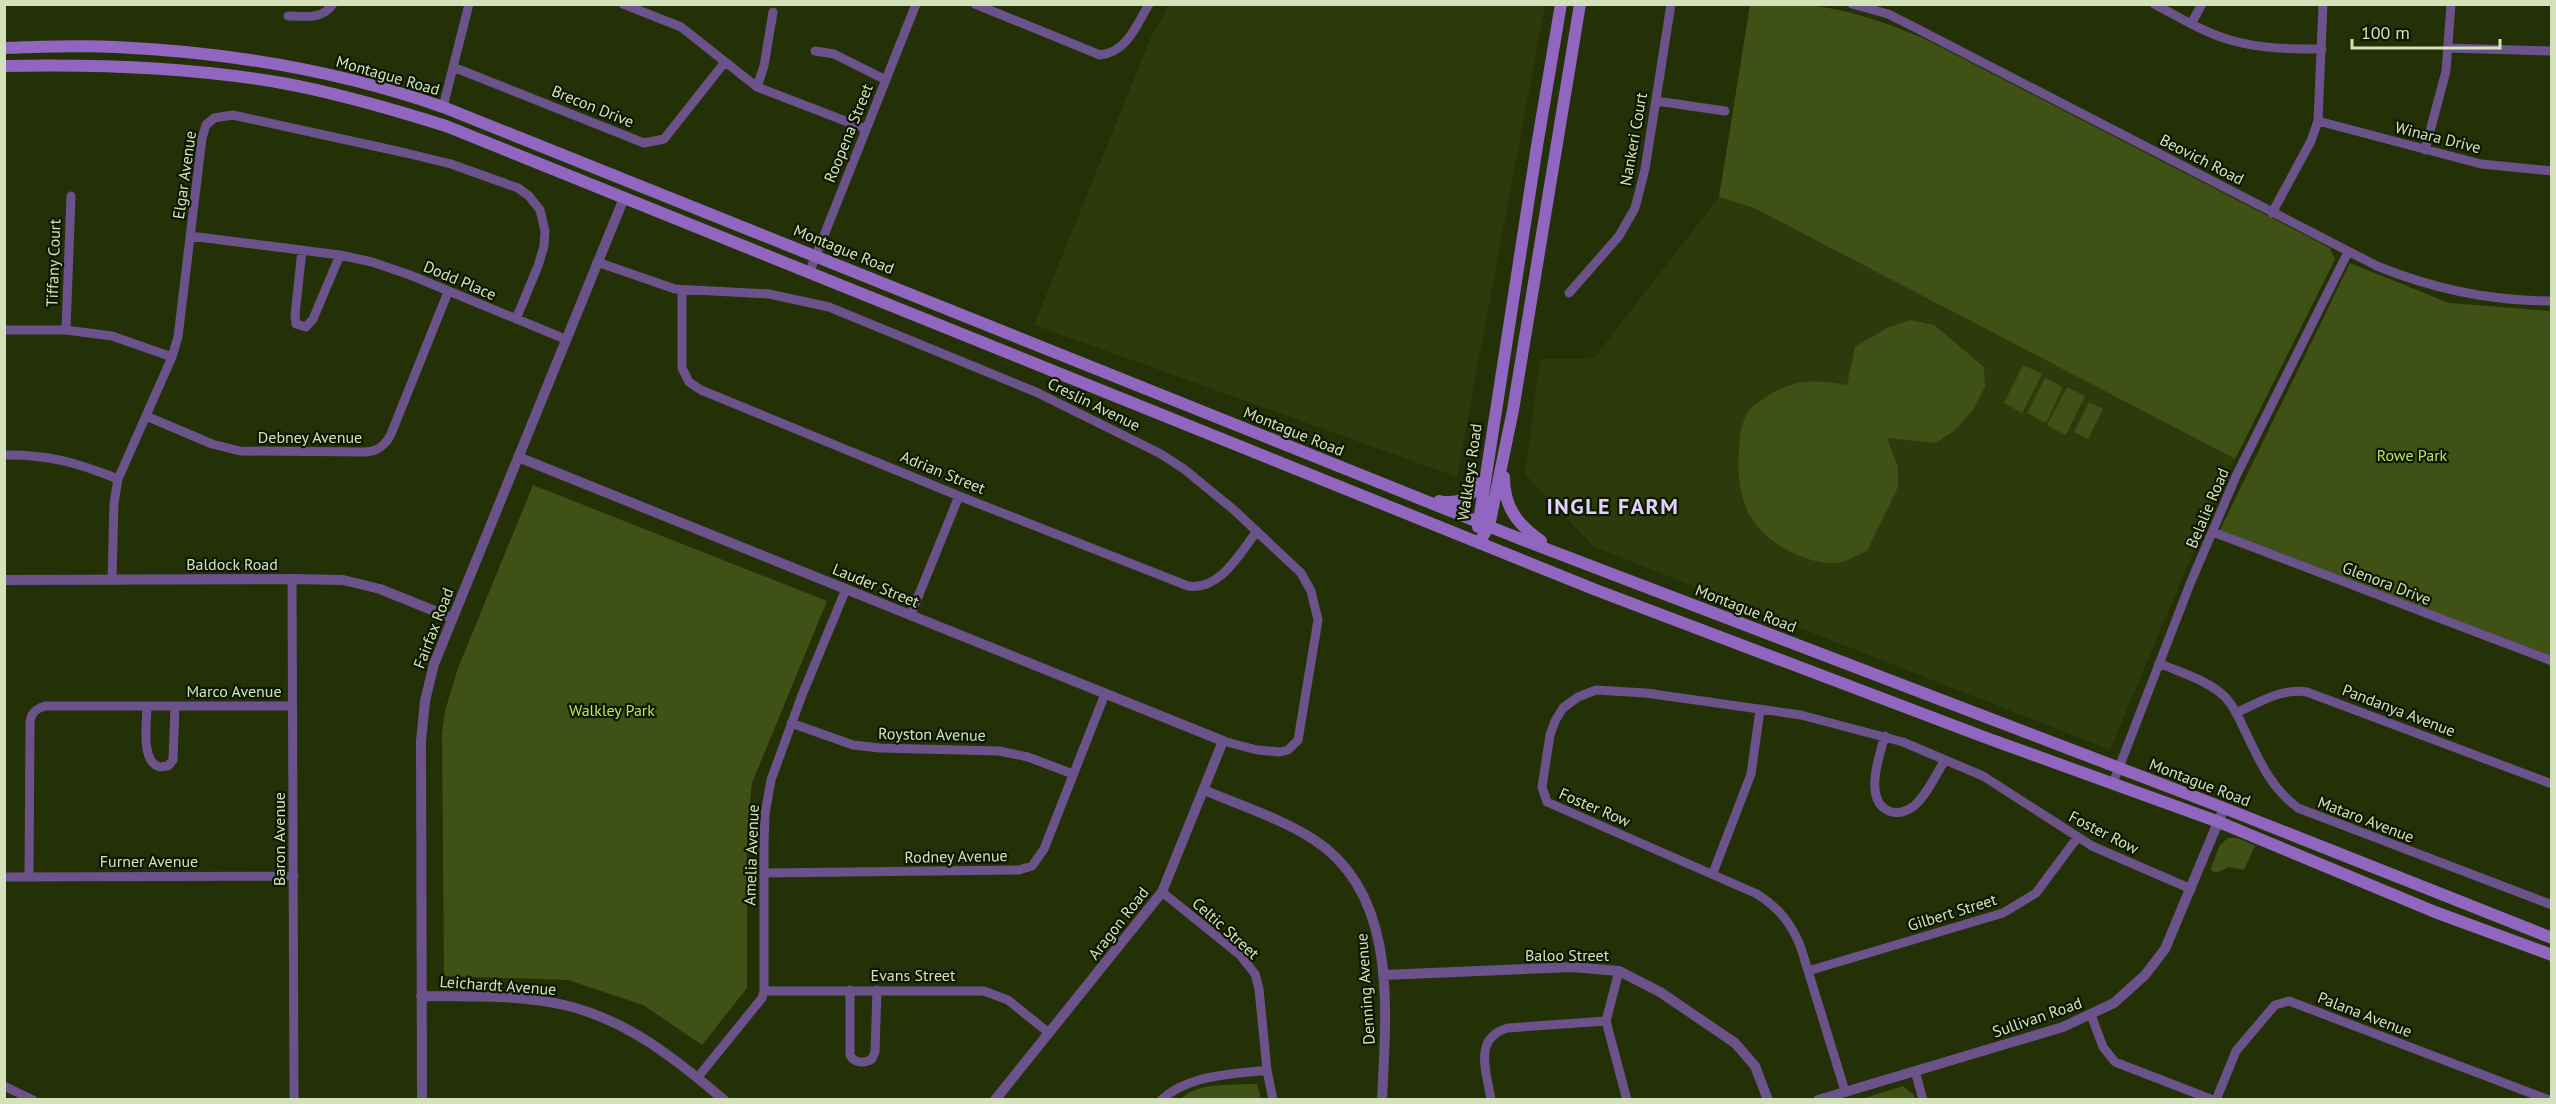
<svg xmlns="http://www.w3.org/2000/svg" width="2556" height="1104" font-family="'PT Sans',sans-serif">
<style>
.built{fill:#2d3a0b}
.green{fill:#405115}
.lines{fill:none;stroke-linecap:round;stroke-linejoin:round}
.minor{stroke:#6b528a;stroke-width:9}
.tertiary{stroke:#6b528a;stroke-width:10}
.secondary{stroke:#9066c0;stroke-width:12}
.labels{text-anchor:middle;dominant-baseline:central;stroke-width:4.5;stroke-linejoin:round;paint-order:stroke}
.street-label{font-size:16px;fill:#d4e2bc;stroke:#0e1700}
.park-label{font-size:16px;fill:#bce657;stroke:#0e1700}
.district-label{font-size:22px;font-weight:bold;letter-spacing:1.5px;fill:#e1d0fa;stroke:#0e1700}
</style>
<rect width="100%" height="100%" fill="#243006"/>
<path class="built" d="M1169,5h376l-88,472 -423,-152 117,-288z
M1719,197l35,11 481,251 -17,35 -108,256 -516,-203 -69,-73 15,-115 54,-1z"/>
<path class="green" d="M1750,5c18,-1 37,-2 55,0 41,3 78,17 116,32l409,211 5,11 -100,200 -481,-251 -35,-11z
M2350,263l99,40 102,8v346l-331,-127z
M1910,320l24,5 50,42 1,20 -12,23 -19,21 -18,12 -49,-5 11,29v20l-31,64c-9,3 -20,11 -29,12 -18,1 -33,-4 -49,-12 -41,-21 -53,-53 -50,-98 0,-14 2,-32 11,-44 3,-4 10,-7 15,-11 26,-19 51,-19 82,-13l8,-38 32,-19z
M2023,365l19,9 -20,39 -18,-10z
M2045,378l18,9 -17,36 -19,-10z
M2067,387l18,9 -19,39 -19,-10z
M2089,402l14,7 -15,30 -14,-7z
M533,485l294,116 -75,182 -5,49v156l-45,57 -59,-40 -75,-25 -124,-4 -2,-242 3,-23 13,-43z
M2228,838h10l17,8 -11,24 -15,-3 -13,6 -6,-3 10,-25z
M1257,1084l4,15h-80c15,-17 54,-14 76,-15z
M1903,1086l11,9 1,4h-54z"/>
<g class="lines">
<path class="minor" d="M623,4l58,23 76,60 109,42
M975,4l125,51c27,-3 36,-29 49,-51
M1852,4l36,10 26,13 463,239c56,23 114,35 175,35
M2154,4c25,13 49,28 76,36 30,9 62,9 92,9
M288,16c17,0 34,4 45,-12
M2191,24l11,-20
M2449,48l103,3
M815,51l19,3 52,26
M453,67l191,76 20,-4 61,-77
M757,87l7,-21 9,-54
M1656,101l69,10
M443,107l26,-103
M2318,121l163,43 71,7
M2425,150l21,-79 5,-67
M2272,213l39,-72 7,-20 5,-117
M190,236l150,19 32,7 38,13 155,64
M302,250l-7,65 1,9 10,3 7,-8 27,-64
M597,262l78,27 94,5 60,13 207,85 125,62 23,15 50,41 67,63 10,18 7,29 -20,120 -10,10 -8,2 -23,-2 -34,-9
M809,273l107,-269
M682,291v77l7,14 12,8 258,106 229,90c32,5 52,-33 69,-55
M1569,293l50,-57 16,-28 10,-39 26,-165
M4,330h62l46,6 60,21
M66,330l5,-134
M146,416l66,28 28,7 124,1c13,0 21,-6 27,-18l57,-142
M4,455c44,-1 74,8 114,24
M2213,532l339,129
M292,579l2,521
M112,580l2,-77 4,-24 54,-122 6,-20 24,-199 4,-13 8,-7 19,-3 173,38 45,11 67,24 11,8 11,14 5,21 -1,15 -6,20 -22,53
M911,614l48,-118
M2159,663c22,10 49,17 66,34 9,9 14,21 19,32 16,32 25,57 54,79l254,97
M147,706c0,16 -7,56 13,61l8,-1 5,-6 2,-54
M2236,713c24,-11 45,-25 71,-21l245,92
M791,723l62,22 27,3 119,3 29,6 45,17
M1885,736c-6,20 -23,68 7,76 8,2 15,-1 22,-6 13,-11 22,-32 31,-46
M2113,783l77,-199 46,-108 112,-224
M764,873l255,-3 13,-4 12,-17 61,-155
M1713,873l38,-99 9,-64
M29,876l1,-152c0,-10 5,-15 15,-18h247
M4,877l290,-1
M1162,892l78,63 15,19 4,15 8,81 6,30
M1619,971l-13,50 21,79
M1808,971l195,-58 33,-20 41,-55
M850,990v65c4,8 14,9 22,4l3,-7 2,-62
M764,991h220l24,9 41,33
M2091,1015l12,32 12,15 98,38
M1915,1071l8,29
M698,1077l64,-79 2,-7v-147l1,-30 6,-34 31,-85 44,-106
M4,1086l29,14
M1845,1091l-44,-143c-9,-24 -22,-40 -44,-54l-210,-92 -5,-15 8,-52 5,-14 8,-13 15,-11 18,-7 50,3 155,22 102,27 80,34 109,70 99,43
M1161,1100c29,-26 69,-25 106,-30
M1491,1100c-4,-28 -19,-62 17,-72l98,-7
M2216,1100l20,-49 39,-46 14,-4 260,99"/>
<path class="tertiary" d="M518,457l705,284 -61,151 -167,208
M4,580l288,-1 51,1 37,9 72,29
M1204,790c35,15 76,28 109,49 86,55 73,171 69,261
M1383,975l189,-8 47,4 41,21 75,51 20,23 13,34
M421,996c47,1 97,-2 143,9 62,14 112,54 160,95
M422,1100l-1,-359 4,-40 9,-37 190,-466
M1818,1100l245,-73 51,-24 31,-28 20,-26 59,-141"/>
<path class="secondary" d="M4,48c37,-1 74,-3 111,-1 112,5 222,23 328,60l1080,433 701,268 328,130
M4,66c93,-2 187,1 278,17 56,10 110,26 164,43l1150,464 388,147 235,85 216,90 117,43
M1504,477c0,30 13,47 37,64
M1439,501c19,4 32,-3 42,-20
M1478,527l59,-381 24,-142
M1479,543l10,-17 24,-116 67,-406"/>
</g>
<g class="labels">
<g class="street-label">
<text transform="translate(388 75) rotate(16)">Montague Road</text>
<text transform="translate(593 106) rotate(22)">Brecon Drive</text>
<text transform="translate(848 133) rotate(-68)">Roopena Street</text>
<text transform="translate(2438 137) rotate(14)">Winara Drive</text>
<text transform="translate(1633 139) rotate(-80)">Nankeri Court</text>
<text transform="translate(2202 159) rotate(27)">Beovich Road</text>
<text transform="translate(184 175) rotate(-82)">Elgar Avenue</text>
<text transform="translate(844 249) rotate(22)">Montague Road</text>
<text transform="translate(53 263) rotate(-88)">Tiffany Court</text>
<text transform="translate(460 280) rotate(23)">Dodd Place</text>
<text transform="translate(1094 404) rotate(26)">Creslin Avenue</text>
<text transform="translate(1294 431) rotate(22)">Montague Road</text>
<text x="310" y="437">Debney Avenue</text>
<text transform="translate(943 472) rotate(22)">Adrian Street</text>
<text transform="translate(1469 472) rotate(-82)">Walkleys Road</text>
<text transform="translate(2207 508) rotate(-67)">Belalie Road</text>
<text x="232" y="564">Baldock Road</text>
<text transform="translate(2387 583) rotate(21)">Glenora Drive</text>
<text transform="translate(876 585) rotate(22)">Lauder Street</text>
<text transform="translate(1746 608) rotate(21)">Montague Road</text>
<text transform="translate(433 628) rotate(-69)">Fairfax Road</text>
<text x="234" y="691">Marco Avenue</text>
<text transform="translate(2399 710) rotate(21)">Pandanya Avenue</text>
<text transform="translate(932 734) rotate(1)">Royston Avenue</text>
<text transform="translate(2200 782) rotate(21)">Montague Road</text>
<text transform="translate(1595 807) rotate(23)">Foster Row</text>
<text transform="translate(2366 819) rotate(21)">Mataro Avenue</text>
<text transform="translate(2104 832) rotate(27)">Foster Row</text>
<text transform="translate(279 839) rotate(-90)">Baron Avenue</text>
<text transform="translate(751 855) rotate(-88)">Amelia Avenue</text>
<text transform="translate(956 856) rotate(-1)">Rodney Avenue</text>
<text x="149" y="861">Furner Avenue</text>
<text transform="translate(1952 912) rotate(-17)">Gilbert Street</text>
<text transform="translate(1118 923) rotate(-52)">Aragon Road</text>
<text transform="translate(1226 928) rotate(42)">Celtic Street</text>
<text x="1567" y="955">Baloo Street</text>
<text x="913" y="975">Evans Street</text>
<text transform="translate(498 985) rotate(4)">Leichardt Avenue</text>
<text transform="translate(1365 989) rotate(-94)">Denning Avenue</text>
<text transform="translate(2365 1014) rotate(21)">Palana Avenue</text>
<text transform="translate(2037 1017) rotate(-19)">Sullivan Road</text>
</g>
<g class="park-label">
<text x="2412" y="455">Rowe Park</text>
<text x="612" y="710">Walkley Park</text>
</g>
<g class="district-label">
<text x="1613" y="506">INGLE FARM</text>
</g>
</g>
<rect width="2556" height="1104" fill="none" stroke="#d4e2bc" stroke-width="12"/>
<path d="M2352 39v9h148v-9" fill="none" stroke="#d4e2bc" stroke-width="3"/>
<text x="2361" y="39" font-size="18" fill="#d4e2bc" stroke="#0e1700" stroke-width="4.5" paint-order="stroke">100 m</text>
</svg>
